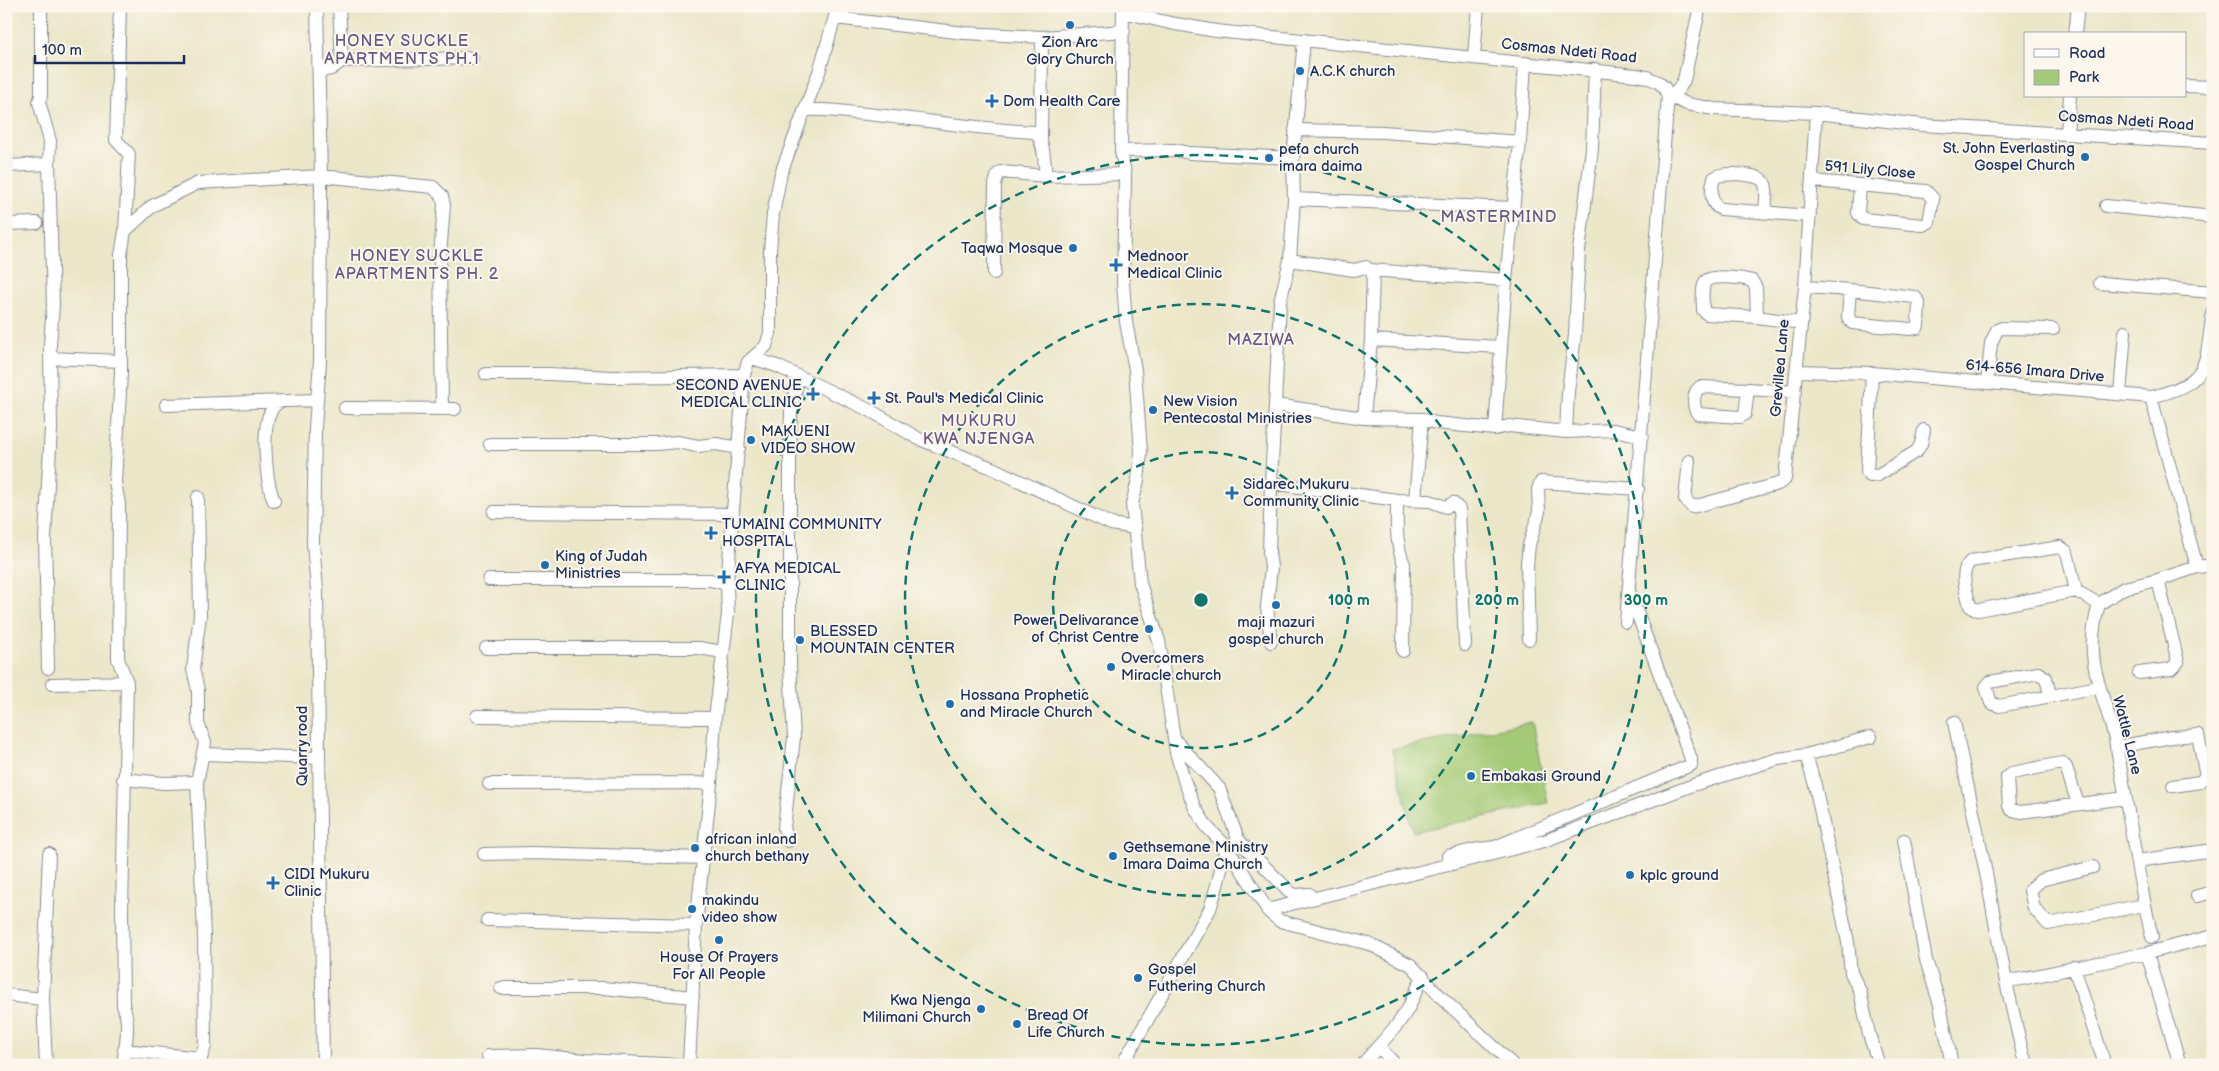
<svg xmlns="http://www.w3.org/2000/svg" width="2219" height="1071" font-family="'Balsamiq Sans',sans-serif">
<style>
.green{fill:#a3ca76;stroke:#5f7c6a}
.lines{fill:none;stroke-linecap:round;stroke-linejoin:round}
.minor-casing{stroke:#848a93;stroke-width:14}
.minor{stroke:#fff;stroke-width:12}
.ring{fill:none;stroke:#0f766e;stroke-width:2.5;stroke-dasharray:9 6}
.poi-dot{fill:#1f6fb2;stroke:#fbf7ec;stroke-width:2}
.labels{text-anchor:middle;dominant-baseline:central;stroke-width:4;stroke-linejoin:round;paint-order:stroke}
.poi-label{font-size:15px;fill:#1b2f5e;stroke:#fbf7ec;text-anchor:start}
.street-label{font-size:15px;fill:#1b2f5e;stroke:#fbf7ec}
.neighbourhood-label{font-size:16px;letter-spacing:1px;fill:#665885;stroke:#fbf7ec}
.centre{fill:#0f766e;stroke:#fbf7ec;stroke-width:2.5}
.ring-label{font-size:15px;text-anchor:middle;font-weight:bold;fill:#0f766e;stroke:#fbf7ec;stroke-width:4;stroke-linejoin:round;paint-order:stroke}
</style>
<rect width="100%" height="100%" fill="#fbf7ec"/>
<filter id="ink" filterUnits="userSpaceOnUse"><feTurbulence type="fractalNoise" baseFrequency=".02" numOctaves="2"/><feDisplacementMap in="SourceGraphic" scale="10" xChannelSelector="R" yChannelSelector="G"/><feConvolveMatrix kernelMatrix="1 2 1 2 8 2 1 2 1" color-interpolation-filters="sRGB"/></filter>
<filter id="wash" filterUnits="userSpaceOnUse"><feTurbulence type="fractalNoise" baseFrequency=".0096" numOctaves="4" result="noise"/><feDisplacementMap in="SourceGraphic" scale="20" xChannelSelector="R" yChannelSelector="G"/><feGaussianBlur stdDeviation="1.12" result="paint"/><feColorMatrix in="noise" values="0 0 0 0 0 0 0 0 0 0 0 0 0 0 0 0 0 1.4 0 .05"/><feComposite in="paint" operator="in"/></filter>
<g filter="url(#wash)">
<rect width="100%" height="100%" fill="#ece6c8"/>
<path class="green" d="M1532,722l16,81 -135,29 -21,-83z"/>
</g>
<g filter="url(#ink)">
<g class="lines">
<defs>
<path id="minor" d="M41,6v90l-2,6 11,39 -1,23 4,141 -3,40 1,84 -6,109 3,130
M120,6l-4,134 13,14 -4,77
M317,6l4,170 -1,186 -5,65 -2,116 4,47 6,475
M339,6l3,55
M1123,6l-2,145 4,23 -2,109 3,39 9,48 6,82 -3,28 -6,24 8,79 19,58 17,111 8,28 11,28 12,19 19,19 43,66 11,9 89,23 42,21 28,30 74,70
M1123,12l47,11 46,8 420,44 11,2 11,5 6,5 4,9 19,8 27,5 102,4 106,12 291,18
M835,18l130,15 77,4 82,-6
M2075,34l3,-28
M1304,40l-11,118 1,41 -4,61 -10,42 -5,103 89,13 58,1 14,4 59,6 14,-3 57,6 48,-2 28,6
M1474,57l4,-51
M320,71l11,-2 11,-8 130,-3
M2185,86l28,1
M806,110c17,-1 33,1 49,3 60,5 119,16 179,19 11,7 10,31 12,44l79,-2
M1295,130l88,2 137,10
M2067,133l3,-37
M1041,140l1,-103
M1121,151l54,-1 14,3 104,5
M6,166l43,-2
M1813,181l113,10 7,8 -4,23 -6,3 -60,-6 -5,-6 2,-28
M1294,199l220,9
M2106,206l107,11
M1765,212c0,-9 4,-24 -2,-31 -7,-8 -42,-9 -49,-3 -3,10 -5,27 7,31l89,7
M6,224l31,-1
M1290,260l64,10 12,-3 7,6 -2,67 130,7
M1370,270l136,10
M994,273l1,-89 3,-10 3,-2 45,4
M2100,283l113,9
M1805,287l45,3
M1850,290l65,7 4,5 -1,23 -1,3 -8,1 -57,-6 -4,-6z
M1757,317l-1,-29 -4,-7c-9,-3 -42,-7 -47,1 -4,7 -2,20 -2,28l4,4 50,3 44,6
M50,358l71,3
M752,358l25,8 94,45 48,28 73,29 119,56 24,4
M1797,371l75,2 279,24c60,-15 54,-31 62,-86
M1872,373l-5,99 3,4 8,-1 39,-24 4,-7 3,-14
M486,374h63l63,3 132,-2
M1987,383l4,-40 6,-13 5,-2 51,1
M1700,387l48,2 -3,25 -5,3 -42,-3c-6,-7 -5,-22 2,-27z
M1748,389l47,3
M2120,394l5,-62
M2151,397l46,170
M166,405l151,-5
M1275,405l-4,78 126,17 33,1 16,6 7,-4 6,6 6,136
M345,408l110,1
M1364,418l7,-78
M1495,429l11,-149 14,-138 5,-79
M1566,432l2,-40 7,-57 4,-84 13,-102 3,-80
M490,444h167l20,-2 21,4 18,-2 23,4
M1689,461l-4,38 7,8 86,-23 7,-5 20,-192 11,-174
M1271,483l-2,70 2,14 -4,40 4,35
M198,497l2,119 -7,53 5,21v33l7,20 -8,39 7,153 1,111 -4,12v7
M1397,500c0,22 -2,43 7,64l-1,87
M1415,500l7,-81
M274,501c-8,-19 -13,-72 -3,-90 1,-4 5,-6 8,-9
M494,512l239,2
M489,580h221l17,4
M2076,591l-9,-39 -7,-5 -89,14c-13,11 -4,31 -1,45l8,4 98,-19 23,13
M1626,622l42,-526 11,-7 5,-9 16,-74
M1529,639l-2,-75 2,-19 10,-33 -1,-23 3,-7 97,7
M486,648h213l24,4
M2139,673l32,-4 7,-7 -20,-82
M52,684l75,-2
M2050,695l-4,-17 -8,-5 -48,9 -4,5 5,16 8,3 99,-19
M477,716l238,2
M1954,722l32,151 20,109 17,73 5,10
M1174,739l45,49 19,51 5,6 48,48 5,2 13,-1
M2116,747l56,-10 26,-2 8,41 -6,6 -27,4
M204,754l114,4
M1806,755l65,-18
M123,779l41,4 33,-1
M489,784l222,-1
M2078,804l-12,-37 -4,-4 -50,10 -5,4 2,29 3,4 9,2 104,-14
M1904,840l22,120 14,45 12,60
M788,841l-4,-13 10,-90 -4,-72v-214l1,-40 7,-35
M484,854l49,-1 170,5
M1448,856l25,-6 22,-3 196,-82v-6l-62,-168
M2137,861l76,-11
M2093,867l-52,13 -11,10 4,18 14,16 96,-19
M2197,896l16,-4
M1267,910l277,-69 152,-57 82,-25 28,-4 9,30 33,157 3,31 9,18 9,43 10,31
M487,920l209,5
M2152,937c-15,-62 -23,-125 -35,-188 -11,-58 -36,-82 -18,-145l25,-16 34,-8 39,-13 16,-2
M2147,953l33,112
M2074,967l31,98
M2006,982l141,-29 66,-17
M501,988h102l90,9
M6,995l37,4
M1379,1047l17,18
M124,1050l77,8
M488,1056l48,-1 48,5 99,5
M46,1065l-3,-66 6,-145
M123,1065c2,-18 8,-43 0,-59l-1,-96 5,-228 -9,-23 1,-155 -4,-22 6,-109v-118l4,-24 27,-25 46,-23 123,-7 112,11 9,9 2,9 -4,51 2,153
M689,1065l7,-140 15,-142 4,-65 13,-104 -1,-30 17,-209 4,-13 18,-16 4,-13v-82l3,-37 8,-41 38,-101 19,-66
M1122,1065l88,-156 8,-27 8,-36
M1362,1065l35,-40 11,-16 15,-33"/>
</defs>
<use href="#minor" class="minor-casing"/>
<use href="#minor" class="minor"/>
</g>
</g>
<g class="ring">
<circle cx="1201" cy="600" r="148"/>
<circle cx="1201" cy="600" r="296"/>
<circle cx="1201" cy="600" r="445"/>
</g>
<g class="poi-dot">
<circle cx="1070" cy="25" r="5"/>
<circle cx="1300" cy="71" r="5"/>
<path d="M989.5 93.5h5v5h5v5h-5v5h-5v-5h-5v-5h5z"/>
<circle cx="2085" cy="157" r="5"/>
<circle cx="1269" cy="158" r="5"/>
<circle cx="1073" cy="248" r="5"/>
<path d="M1113.5 257.5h5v5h5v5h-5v5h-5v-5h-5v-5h5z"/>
<path d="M810.5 386.5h5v5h5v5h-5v5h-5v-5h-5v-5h5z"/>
<path d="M871.5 390.5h5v5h5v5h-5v5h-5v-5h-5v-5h5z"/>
<circle cx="1153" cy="410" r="5"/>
<circle cx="751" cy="440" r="5"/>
<path d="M1229.5 485.5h5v5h5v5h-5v5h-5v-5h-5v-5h5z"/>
<path d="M708.5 525.5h5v5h5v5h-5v5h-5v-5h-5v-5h5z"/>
<circle cx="545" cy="565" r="5"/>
<path d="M721.5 569.5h5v5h5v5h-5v5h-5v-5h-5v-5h5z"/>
<circle cx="1276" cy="605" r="5"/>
<circle cx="1149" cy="629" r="5"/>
<circle cx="800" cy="640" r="5"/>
<circle cx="1111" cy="667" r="5"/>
<circle cx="950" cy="704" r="5"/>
<circle cx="1471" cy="776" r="5"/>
<circle cx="695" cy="848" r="5"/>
<circle cx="1113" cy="856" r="5"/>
<circle cx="1630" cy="875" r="5"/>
<path d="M270.5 875.5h5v5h5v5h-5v5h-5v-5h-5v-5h5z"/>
<circle cx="692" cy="909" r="5"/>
<circle cx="719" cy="940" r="5"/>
<circle cx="1138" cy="978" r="5"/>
<circle cx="981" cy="1009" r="5"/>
<circle cx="1017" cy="1024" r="5"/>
</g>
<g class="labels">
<g class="poi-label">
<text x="1070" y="42" text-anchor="middle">Zion Arc<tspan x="1070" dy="17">Glory Church</tspan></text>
<text x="1310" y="71">A.C.K church</text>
<text x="1003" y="101">Dom Health Care</text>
<text x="2075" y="148" text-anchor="end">St. John Everlasting<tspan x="2075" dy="17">Gospel Church</tspan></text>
<text x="1279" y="149">pefa church<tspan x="1279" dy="17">imara daima</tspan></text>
<text x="1063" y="248" text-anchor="end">Taqwa Mosque</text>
<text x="1127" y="256">Mednoor<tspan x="1127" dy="17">Medical Clinic</tspan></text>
<text x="802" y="385" text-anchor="end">SECOND AVENUE<tspan x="802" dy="17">MEDICAL CLINIC</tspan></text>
<text x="885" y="398">St. Paul's Medical Clinic</text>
<text x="1163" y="401">New Vision<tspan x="1163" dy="17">Pentecostal Ministries</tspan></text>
<text x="761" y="431">MAKUENI<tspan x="761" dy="17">VIDEO SHOW</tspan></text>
<text x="1243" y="484">Sidarec Mukuru<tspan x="1243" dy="17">Community Clinic</tspan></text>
<text x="722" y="524">TUMAINI COMMUNITY<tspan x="722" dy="17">HOSPITAL</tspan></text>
<text x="555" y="556">King of Judah<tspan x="555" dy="17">Ministries</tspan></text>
<text x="735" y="568">AFYA MEDICAL<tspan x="735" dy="17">CLINIC</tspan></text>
<text x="1139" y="620" text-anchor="end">Power Delivarance<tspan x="1139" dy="17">of Christ Centre</tspan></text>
<text x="1276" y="622" text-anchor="middle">maji mazuri<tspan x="1276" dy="17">gospel church</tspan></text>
<text x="810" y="631">BLESSED<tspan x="810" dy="17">MOUNTAIN CENTER</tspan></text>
<text x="1121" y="658">Overcomers<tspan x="1121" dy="17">Miracle church</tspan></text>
<text x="960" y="695">Hossana Prophetic<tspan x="960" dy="17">and Miracle Church</tspan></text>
<text x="1481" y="776">Embakasi Ground</text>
<text x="705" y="839">african inland<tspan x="705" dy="17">church bethany</tspan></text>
<text x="1123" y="847">Gethsemane Ministry<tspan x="1123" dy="17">Imara Daima Church</tspan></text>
<text x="284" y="874">CIDI Mukuru<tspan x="284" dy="17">Clinic</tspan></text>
<text x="1640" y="875">kplc ground</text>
<text x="702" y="900">makindu<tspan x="702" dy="17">video show</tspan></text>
<text x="719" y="957" text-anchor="middle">House Of Prayers<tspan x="719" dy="17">For All People</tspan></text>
<text x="1148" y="969">Gospel<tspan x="1148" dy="17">Futhering Church</tspan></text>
<text x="971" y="1000" text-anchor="end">Kwa Njenga<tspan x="971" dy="17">Milimani Church</tspan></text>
<text x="1027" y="1015">Bread Of<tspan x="1027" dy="17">Life Church</tspan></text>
</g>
<g class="street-label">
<text transform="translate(1569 51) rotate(6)">Cosmas Ndeti Road</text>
<text transform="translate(2126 121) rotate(4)">Cosmas Ndeti Road</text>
<text transform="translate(1870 170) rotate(5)">591 Lily Close</text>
<text transform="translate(1780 368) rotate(-85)">Grevillea Lane</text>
<text transform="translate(2035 371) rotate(5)">614-656 Imara Drive</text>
<text transform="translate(2127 735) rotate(76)">Wattle Lane</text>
<text transform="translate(302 746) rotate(-90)">Quarry road</text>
</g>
<g class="neighbourhood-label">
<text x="402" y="41">HONEY SUCKLE<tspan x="402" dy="18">APARTMENTS PH.1</tspan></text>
<text x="1499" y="217">MASTERMIND</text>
<text x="417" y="256">HONEY SUCKLE<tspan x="417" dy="18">APARTMENTS PH. 2</tspan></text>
<text x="1261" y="340">MAZIWA</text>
<text x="979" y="421">MUKURU<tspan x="979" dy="18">KWA NJENGA</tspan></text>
</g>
</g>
<circle cx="1201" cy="600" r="8" class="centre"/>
<g class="ring-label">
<text x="1349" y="605">100 m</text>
<text x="1497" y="605">200 m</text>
<text x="1646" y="605">300 m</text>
</g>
<rect width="2219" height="1071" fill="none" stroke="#fbf7ec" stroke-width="25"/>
<rect x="2024" y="32" width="162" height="65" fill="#fbf7ec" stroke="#a1a7b3"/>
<rect x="2034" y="49" width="25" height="8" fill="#ffffff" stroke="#a1a7b3"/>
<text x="2069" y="58" font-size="15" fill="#1b2f5e">Road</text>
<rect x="2034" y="70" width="25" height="15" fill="#a3ca76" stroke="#a1a7b3"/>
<text x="2069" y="82" font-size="15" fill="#1b2f5e">Park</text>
<path d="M35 55v8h149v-8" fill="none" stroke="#1b2f5e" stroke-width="2.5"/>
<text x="42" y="55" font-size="15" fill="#1b2f5e" stroke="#fbf7ec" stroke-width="4" paint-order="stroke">100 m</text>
</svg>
